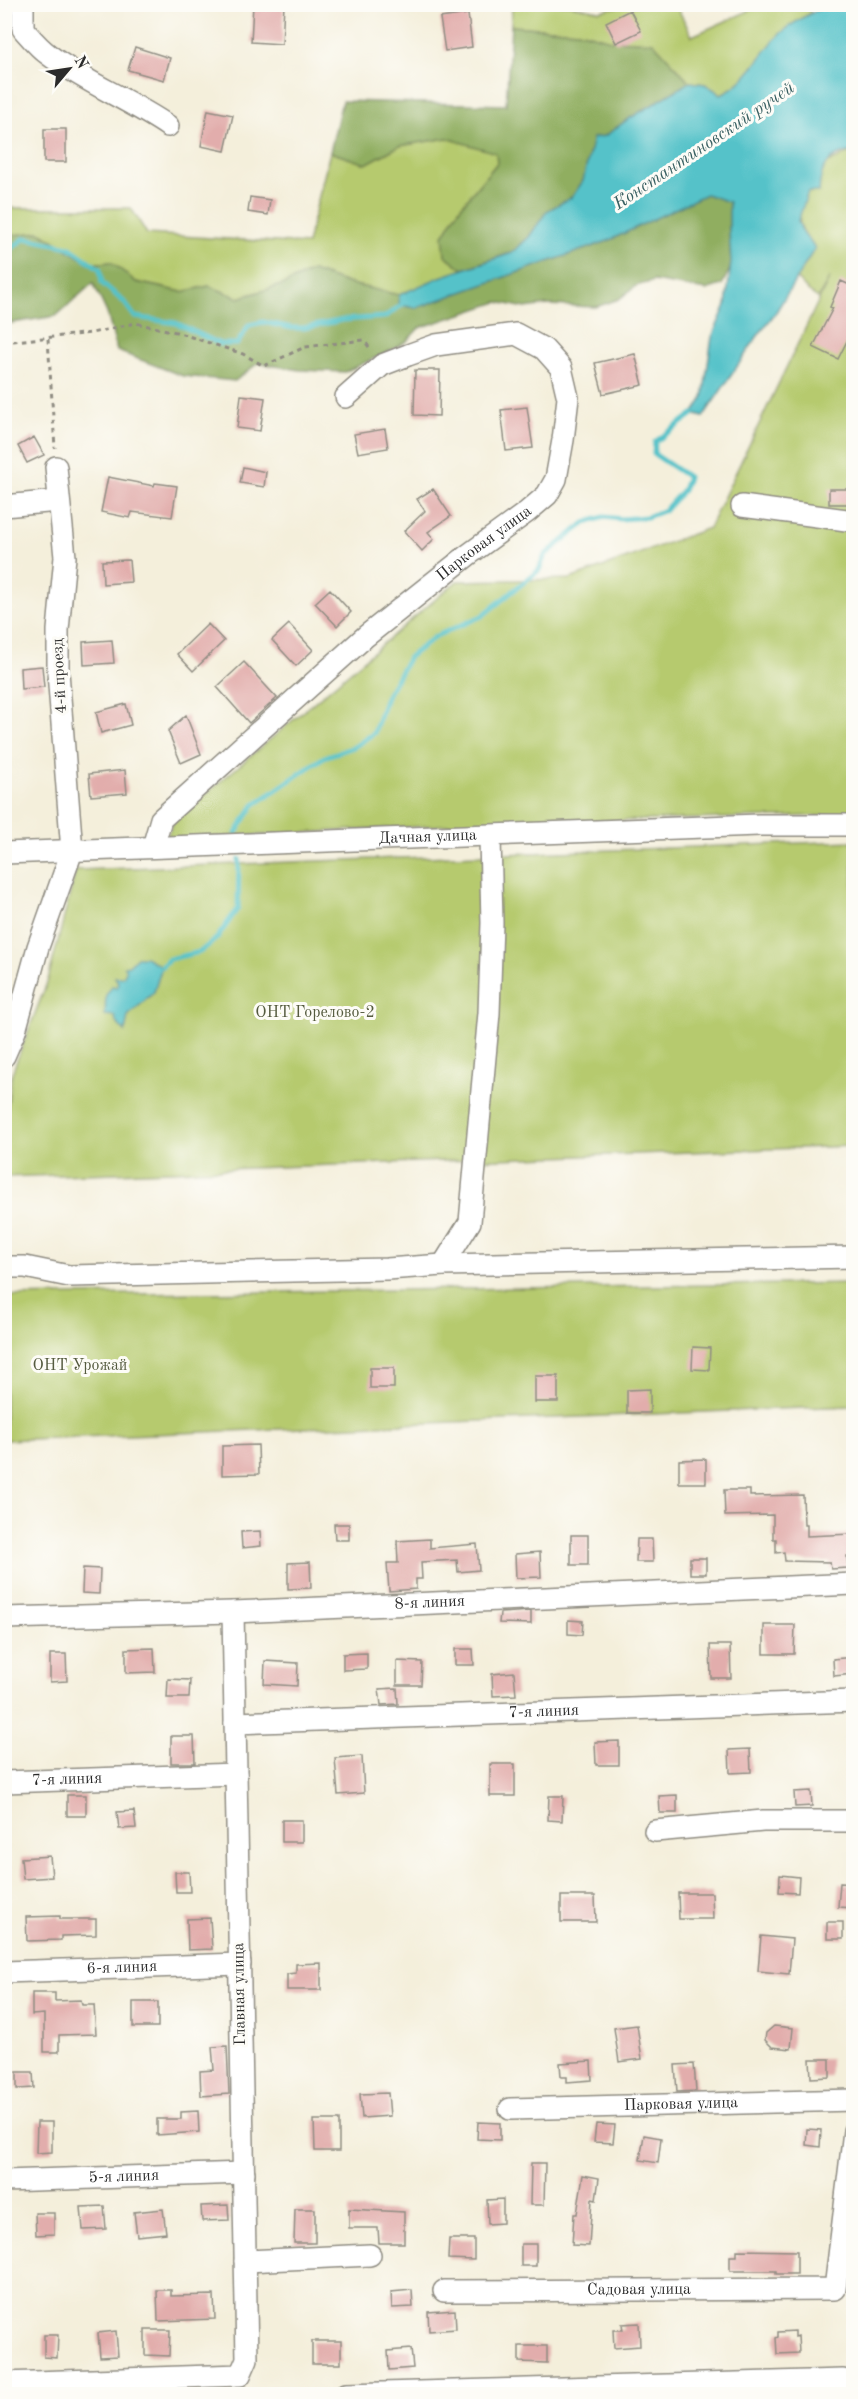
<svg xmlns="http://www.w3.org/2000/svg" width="858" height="2399" font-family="'Old Standard TT',serif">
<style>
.green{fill:#b6ca6e;stroke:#707a4c;stroke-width:1.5}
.forest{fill:#90ae61;stroke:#5e6c46;stroke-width:1.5}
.water{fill:#54c2c9;stroke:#40767a;stroke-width:1.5}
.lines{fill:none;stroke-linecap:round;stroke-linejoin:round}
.stream{stroke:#54c2c9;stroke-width:5}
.building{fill:#e2adac}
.minor-casing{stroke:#908d83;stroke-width:24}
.path{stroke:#908d83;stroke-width:3;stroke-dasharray:4.5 4.5;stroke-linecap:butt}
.minor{stroke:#fff;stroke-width:21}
.labels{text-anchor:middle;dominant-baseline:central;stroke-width:6;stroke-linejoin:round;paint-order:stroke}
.street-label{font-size:16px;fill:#2b2b2b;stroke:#fdfcf7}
.park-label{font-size:16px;fill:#555b3f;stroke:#fdfcf7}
.water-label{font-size:18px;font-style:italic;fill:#396062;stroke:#fdfcf7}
</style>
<rect width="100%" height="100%" fill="#fdfcf7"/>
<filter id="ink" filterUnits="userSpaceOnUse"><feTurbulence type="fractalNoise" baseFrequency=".0167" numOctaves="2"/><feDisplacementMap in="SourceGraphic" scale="12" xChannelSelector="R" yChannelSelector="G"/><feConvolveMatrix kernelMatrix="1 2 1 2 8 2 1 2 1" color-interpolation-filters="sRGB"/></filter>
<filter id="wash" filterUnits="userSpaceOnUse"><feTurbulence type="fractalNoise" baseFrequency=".008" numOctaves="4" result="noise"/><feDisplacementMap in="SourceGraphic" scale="24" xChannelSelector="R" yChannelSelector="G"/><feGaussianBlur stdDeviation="1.35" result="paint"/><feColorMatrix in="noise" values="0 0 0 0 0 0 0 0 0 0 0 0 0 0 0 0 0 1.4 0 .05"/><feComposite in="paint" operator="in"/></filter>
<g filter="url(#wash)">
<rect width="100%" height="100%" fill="#f4efdb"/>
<path class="green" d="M512,4l58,1 30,6 24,-6h52l16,31 70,-31h45l4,8c-10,6 -23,13 -31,22 -18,20 -33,48 -59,59l-16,-10 -15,-2 -38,-40 -41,-2 -33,-9 -67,-5z
M447,138l50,15v10l-38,46 -14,46 18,14 -64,26 -49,-11 -38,-13 -27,13 -46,14 -30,-12 -27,6 -46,-10 -25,-20 -21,2 -50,-32 -35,4 -1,-28h127l16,26 160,10 23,-92 36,12 33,-18z
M852,151h1v664l-404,10 -284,15 9,-19 283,-240 113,-2 139,-51 121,-251 -12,21 -9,-6 -13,-14 19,-30c-19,-23 -20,-30 -7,-56l11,-1 1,-16 4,-10z
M853,841v305l-848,31v-50l7,-54 36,-93 28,-110z
M853,1283v123l-848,34 -1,-144z"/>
<path class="forest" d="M511,26l67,5 33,9 42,2 37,40 -63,38 -22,16 -12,2 -10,43 -11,16 -25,14 -18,26 -18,16 -48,16 -18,-14 -2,-19 16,-27 38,-46 -1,-10 -49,-15 -48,8 -33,18 -36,-12 12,-51 164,4z
M706,194l24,8 -1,29 2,31 -1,7 -8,16 -16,5 -52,-9 -18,5 -17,13 -23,8 -49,-2 -22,3 -27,-6 -79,26 -12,13 -15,9 -47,22 -45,-2 -42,-7 -23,18 -52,-5 -66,-25 -10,-38 -14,-30 -37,33 -51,8 -1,-88 36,-4 50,32 21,-2 25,20 46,10 27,-6 30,12 46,-14 27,-13 38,13 49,11v10l17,3 192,-67z"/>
<path class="water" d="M831,4l22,1v146c-25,4 -33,16 -34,41h-11l-10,29 5,12 12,15 -39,64 -19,25 -54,80 -10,-3 10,-16 9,-61 14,-32 5,-43 -2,-31v-29l-23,-8 -98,47 -192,67 -17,-3v-10l41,-18 72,-24 17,-16 18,-26 25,-14 11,-16 10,-43 12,-2 22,-16 63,-38 15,2 16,10c29,-12 39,-42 61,-62 14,-12 32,-21 49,-28z
M137,957h8l17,9 -8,26 -26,24 -3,16 -9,-10 -1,-6 -10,-1 1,-20 6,-9 5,1 1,-5 -3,-5h8l3,-6 -2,-5 5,-1z"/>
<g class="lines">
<path class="stream" d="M4,254l21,-16 44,9 31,22 2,14 22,19 11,15 41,6 44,21h17l12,-19 14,-3 29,6h12l39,-8 42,-3 18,-13
M236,833l18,-28 70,-48 30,-10 20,-14 12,-36 23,-40 27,-21 46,-20 57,-46 6,-15 40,-32 19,-6 17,2 26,-2 18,-7 18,-20 5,-13 -34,-23 1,-12 38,-28
M162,966l7,-7 31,-7 17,-14 21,-30 1,-49"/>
</g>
<g id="blocks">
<path class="building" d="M253,4h31l-2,40 -31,-2z
M630,10l11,21 -25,12 -10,-21z
M468,14l4,33 -27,4 -5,-33z
M135,47l35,11 -6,22 -36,-10z
M208,110l25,5 -8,36 -24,-5z
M44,129h22v33h-22z
M250,197l20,3 -2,15 -20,-3z
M841,281l13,6v40l-16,32 -25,-12 20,-39 -3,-1z
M635,354l8,31 -40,9 -8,-31z
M415,370h25l-1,46 -25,-1z
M241,395l24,3 -5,33 -23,-3z
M527,407l6,41 -27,3 -5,-41z
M385,429l3,19 -30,5 -4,-19z
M34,437l10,18 -17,8 -9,-17z
M243,467l23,5 -2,15 -24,-4z
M108,477l46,9 1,-3 22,3 -5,31 -40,-5 -2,6 -29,-6z
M433,489l18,27 -23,16 6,7 -12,12 -18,-20 21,-20 -8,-12z
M829,489h25v15h-25z
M129,560l2,22 -28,2 -1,-23z
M330,589l21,23 -14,14 -22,-23z
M208,624l16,17 -31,30 -16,-17z
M289,624l24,26 -17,16 -24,-26z
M112,640l2,23 -30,2 -1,-23z
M244,662l33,36 -28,25 -32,-36z
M42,666l2,21 -23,2 -1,-21z
M126,704l5,21 -30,8 -5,-21z
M186,715l15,39 -20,9 -13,-32z
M125,770l2,23 -36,3 -2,-22z
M693,1347l17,1 -1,22 -17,-1z
M370,1368h24v20h-24z
M535,1376h23v26h-23z
M650,1389v24h-23v-23z
M258,1445l1,29 -37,1v-29z
M706,1459v24h-27v-23z
M724,1490h26v6l53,-1 1,30h3v11l45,-2 2,22h-7l1,12 -17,1 -1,-7 -45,-1 -1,-9 -8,1v-14h-3v-24l-48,1z
M334,1524h15v16h-14z
M260,1531l1,15 -19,2 -1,-16z
M571,1535h17v30h-17z
M430,1539v9l47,-4 2,26 -21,2 -1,-12 -36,2 1,17h-6v10l-27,2 -2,-28h11l-1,-22z
M637,1539h15l1,23h-17z
M540,1552l1,25 -25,1 -1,-24z
M690,1558h16v16h-16z
M310,1562l1,26 -23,1v-26z
M83,1568l17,1 -1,25 -17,-1z
M531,1611v13l-32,-1 1,-10z
M568,1620l15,1 -1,14 -14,-1z
M764,1625h31l-1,29h-30z
M710,1645h20l1,33h-20z
M154,1648l1,24 -29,1v-24z
M455,1649h18l1,16h-19z
M367,1653v16l-24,1v-16z
M50,1654h16l1,27 -17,1z
M854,1657v17l-20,2 -1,-17z
M265,1661l33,2 -1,23 -33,-2z
M397,1661l25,1 -1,23h-24z
M514,1672l2,23 -23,1 -1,-22z
M168,1679l22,1 -1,18h-22z
M397,1688l1,16 -17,1 -2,-16z
M171,1736h23l1,27h-24z
M619,1741v24h-23l-1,-23z
M750,1749l1,23 -21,1 -1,-23z
M362,1756l2,37 -26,2 -3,-37z
M490,1764h25v32h-25z
M811,1791l1,15 -17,1 -1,-15z
M67,1795h19v21h-19z
M677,1795v18h-17l-1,-17z
M549,1796h14l-1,25 -14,-1z
M134,1811l2,17 -17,1 -2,-17z
M282,1820h20v22h-20z
M50,1856l2,21 -29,2 -2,-21z
M175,1872h14l1,20h-14z
M780,1875l19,2 -1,16 -19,-1z
M840,1883l14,1v24l-16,-1z
M678,1893h34l1,26h-34z
M561,1896h34l1,26h-35z
M60,1916v3h36v16l-35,1v4l-34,1 -1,-24z
M210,1918l2,31 -24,1 -1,-31z
M827,1922h16v17h-16z
M761,1936l31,3 -3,35 -31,-3z
M321,1963v27h-34v-16l9,-1v-9z
M32,1993h23v8l26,-1 1,5h12l2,29 -37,1v17h-15v-38l-12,1z
M133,2002h25v25h-25z
M637,2025l5,34 -23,3 -5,-34z
M774,2026l19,2 -2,21 -19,-2 -7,-7 1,-7z
M227,2046l2,48 -28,2 -1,-25 14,-1 -2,-23z
M810,2059h20v18l-19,1z
M591,2061l1,19 -25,2v-5h-6l-1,-14z
M694,2064l2,27 -19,1 -2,-27z
M17,2072h16l1,16 -17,1z
M388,2093l2,23 -28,2 -2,-24z
M198,2111l1,21 -42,3v-16h24v-7z
M314,2120h25v31h-24z
M37,2122h15v30l-16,1z
M478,2122l22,1v17l-23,-1z
M596,2124l19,1 -2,18 -19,-1z
M807,2129l14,1 -1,17 -14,-2z
M644,2135l17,3 -3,25 -18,-3z
M531,2163h14l-1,42h-14z
M583,2175l16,3 -3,22 -4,-1 -3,47 -17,-1 2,-31h3z
M503,2199v24l-15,1 -1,-24z
M228,2205l1,15 -27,1 -1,-15z
M104,2206l2,23 -23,1 -2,-23z
M163,2209l3,24 -29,3 -3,-24z
M295,2209h20v34h-21z
M349,2209l55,3v31h-25l-1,-15h-29z
M35,2213h19v21l-18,1z
M449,2239h25v21l-26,-1z
M521,2244h15v22h-15z
M737,2250l60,1v23h-21v-3h-46v-15h7z
M157,2290h14v6l43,-1 1,24 -57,2z
M412,2290l1,17 -21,1 -1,-16z
M455,2310l1,19 -27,2 -1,-19z
M639,2323l1,23 -26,2 -1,-18h10l-1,-6z
M145,2330h25l-1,26 -24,-1z
M116,2331l2,25 -18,1 -2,-24z
M795,2331v6l3,-1 1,17 -22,1 -1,-16 2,-1v-5z
M44,2335h14l-1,23 -13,-1z
M312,2341h29v23h-29z
M519,2346h28v17l-28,-1z
M411,2349l2,19 -24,2 -1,-19z"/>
</g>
</g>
<g filter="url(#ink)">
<use href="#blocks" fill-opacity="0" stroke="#908d83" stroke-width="1.5"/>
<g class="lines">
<defs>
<g id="minor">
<path d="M23,4v25c8,9 16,19 26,26 37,28 81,45 119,71"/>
<path d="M4,506l54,-5"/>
<path d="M742,506l112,15"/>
<path id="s1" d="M153,847l8,-28 205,-183 102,-81 59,-43 20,-17 9,-16 7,-39 5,-42 -7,-30 -17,-19 -28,-15 -80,11 -28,10 -26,10 -36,32"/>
<path id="s2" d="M4,853l755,-28h95"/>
<path d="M4,1056l11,-25 23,-84 34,-96 -14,-179v-42l7,-73 -9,-90"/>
<path d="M443,1265l27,-43 19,-209 3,-90 -2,-86"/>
<path d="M4,1267h21l44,9 318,-7 56,-4 411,-8"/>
<path id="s3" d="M4,1618l229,-6 621,-28"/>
<path id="s4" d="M235,1723l619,-22"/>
<path id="s5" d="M4,1782l232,-8"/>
<path d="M655,1831l108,-10h91"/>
<path id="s6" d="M4,1972l236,-8"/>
<path id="s7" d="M510,2109l344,-9"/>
<path id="s8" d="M4,2181l240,-8"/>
<path d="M245,2261l125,-6"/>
<path id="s9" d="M444,2291l391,-2 19,-158"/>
<path d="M4,2383l236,-8 7,-16 -14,-747"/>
<path d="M346,2394l497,-14 11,4"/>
</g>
</defs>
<use href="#minor" class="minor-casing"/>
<path class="path" d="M48,339l7,109
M4,342l88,-9 43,-10 41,9 67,22 21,12 41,-19 59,-7 7,10"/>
<use href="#minor" class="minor"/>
</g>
</g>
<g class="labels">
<g class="street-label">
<text stroke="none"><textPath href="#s1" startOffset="454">Парковая улица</textPath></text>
<text transform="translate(60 676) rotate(-93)">4-й проезд</text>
<text stroke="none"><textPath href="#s2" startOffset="424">Дачная улица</textPath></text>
<text stroke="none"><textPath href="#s3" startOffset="426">8-я линия</textPath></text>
<text stroke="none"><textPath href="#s4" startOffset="309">7-я линия</textPath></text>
<text stroke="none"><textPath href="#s5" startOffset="63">7-я линия</textPath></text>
<text stroke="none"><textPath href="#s6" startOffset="118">6-я линия</textPath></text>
<text transform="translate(240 1994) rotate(-91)">Главная улица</text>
<text stroke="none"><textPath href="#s7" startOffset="171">Парковая улица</textPath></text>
<text stroke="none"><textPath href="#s8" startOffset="120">5-я линия</textPath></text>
<text stroke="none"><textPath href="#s9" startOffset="195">Садовая улица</textPath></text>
</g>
<g class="park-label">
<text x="315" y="1013">ОНТ Горелово-2</text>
<text x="80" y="1366">ОНТ Урожай</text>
</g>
<g class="water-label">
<text transform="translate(704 146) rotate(-34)">Константиновский ручей</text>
</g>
</g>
<rect width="858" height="2399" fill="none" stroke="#fdfcf7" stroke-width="24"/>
<g transform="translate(69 69) rotate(61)" stroke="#fdfcf7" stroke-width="4.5" paint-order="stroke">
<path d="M0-4.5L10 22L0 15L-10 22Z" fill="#2b2b2b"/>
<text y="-9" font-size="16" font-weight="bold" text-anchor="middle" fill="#2b2b2b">N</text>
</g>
</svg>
